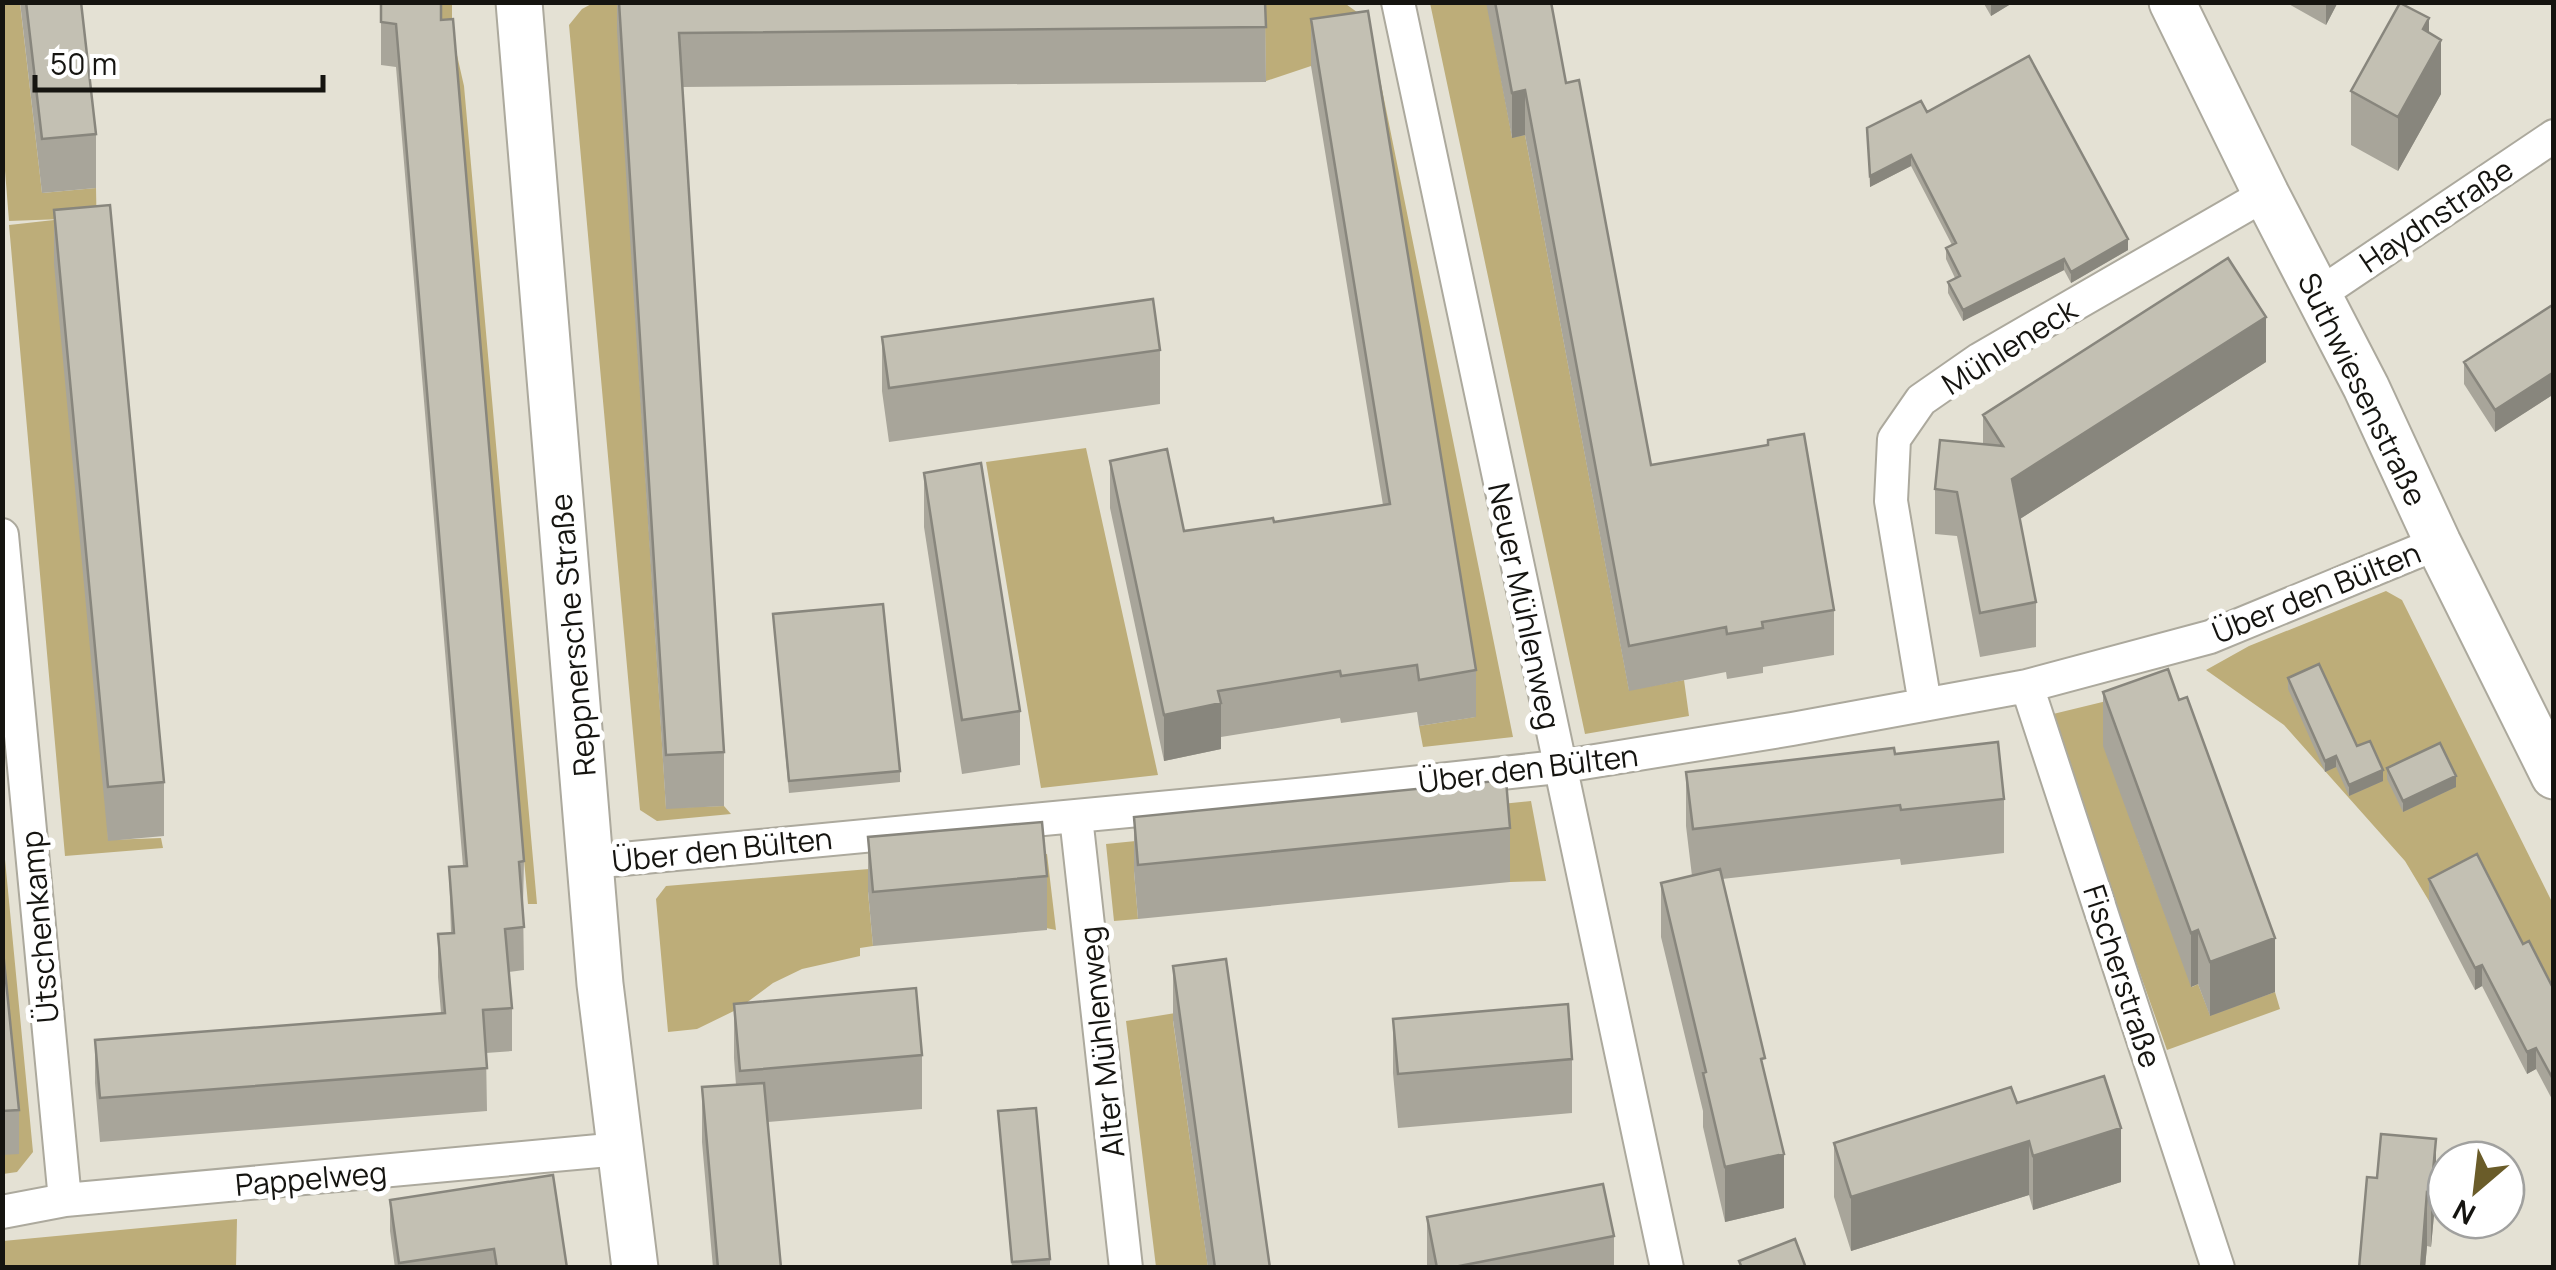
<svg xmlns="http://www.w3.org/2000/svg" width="2556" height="1270" font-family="Manrope,sans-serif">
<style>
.green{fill:#bdad79}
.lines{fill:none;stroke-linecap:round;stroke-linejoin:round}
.street-casing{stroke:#aca99d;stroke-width:36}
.secondary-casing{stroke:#aca99d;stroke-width:49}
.street{stroke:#fff;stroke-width:32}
.secondary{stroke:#fff;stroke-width:45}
.wall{fill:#a8a59a}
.shaded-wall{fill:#88867d}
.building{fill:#c3c0b3;stroke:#88867d;stroke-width:2.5}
.labels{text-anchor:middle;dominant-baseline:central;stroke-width:10;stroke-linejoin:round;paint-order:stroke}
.street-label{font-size:30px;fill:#151410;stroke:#fff}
</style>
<rect width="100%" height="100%" fill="#e4e1d4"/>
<path class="green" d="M595,2h748l25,18 145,717 -90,10 -4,-21 56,-9 -107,-660 -57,9 -45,15 -1,-58 -647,8 48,777 58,-2 7,8 -74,7 -17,-11 -71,-785 13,-16z
M2,3h18l22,190 54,-5 12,652 53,-2 2,10 -98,8 -56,-631 54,-6 -54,2 -7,-88z
M441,3h11v30l12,53 73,818h-9l-75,-841h-12z
M1430,3h57l25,134 13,-2 104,555 55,-10 5,36 -104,18z
M1086,448l72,327 -117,13 -55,-326z
M2386,591l16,9 151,304v108l-124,-111 -24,-40 -121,-136 -78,-55 43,-24z
M2156,689l-19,149 55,149 6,-3 12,31 65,-23 5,17 -113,41 -118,-335z
M1531,801l15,80 -36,1 -4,-47 -372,36 4,48 -24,2 -8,-77z
M2,828l31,324 -16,20 -14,2z
M1047,854l9,76 -188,-38 5,54 -13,2v8l-58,13 -29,14 -35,26 -41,20 -29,3 -12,-133 10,-13z
M1225,1005l-52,16 35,246h-52l-30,-246z
M237,1219l-1,48h-233v-26z"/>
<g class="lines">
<defs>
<path id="street" d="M1398,2l269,1266
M2318,295l236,-159
M2,535l63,665
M2027,686l191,582
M1925,704l-34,-203 3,-62 27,-39 59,-41 286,-165
M1076,817l50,451
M591,862l737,-70 230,-25 234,-38 235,-43 183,-49 228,-94
M2,1212l63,-12 555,-51"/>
<path id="secondary" d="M519,2l81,982 35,284
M2172,2l94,192 100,193 72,156 116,233"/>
</defs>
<use href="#street" class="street-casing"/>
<use href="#secondary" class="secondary-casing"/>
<use href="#street" class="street"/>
<use href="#secondary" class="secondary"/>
</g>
<path class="wall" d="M20,2h61l15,132v54l-54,5z
M381,2l60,18 83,841 -1,43 1,66 -15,2 3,36v43l-26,2 1,58 -387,31 -5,-59v-43l346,-27 -3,-36v-43l13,-1 -2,-66 14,-1 -67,-799 -15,-2z
M617,2h648l1,80 -584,5 42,665v54l-58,3 -49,-778z
M1486,2h65l15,81 85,382 117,-20v-5l66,170v45l-71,12v6l-36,6 -1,-7 -97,19 -104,-556 -13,3z
M1983,2h31l-23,14z
M2285,2h53l-12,23z
M1311,19l165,651v47l-57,9 -2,-14 -76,11 -1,-5 -119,19v12l-57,12 -54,-253v-47l74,70 90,-9 109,-17 -72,-439z
M2429,33l12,61 -43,77 -47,-26v-54z
M1927,112l201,138 -57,33 -7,-13 -101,51 -15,-28v-11l7,-4 -9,-19v-11l6,-3 -41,-79 -41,21 -3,-59z
M54,210l110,572v54l-56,5 -54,-577z
M2554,304v90l-59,38 -31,-48v-22z
M882,337l278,13v54l-271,38 -7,-51z
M2266,362l-246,157 16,83v45l-56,10 -23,-121 -22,-2v-45l48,-45v-29z
M924,473l96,238v54l-58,9 -38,-247z
M773,614l127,157v11l-111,11z
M2288,678l69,68 26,35 -34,15 -13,-29 -11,5 -37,-83z
M2103,692l172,300 -65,24 -12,-32 -7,3 -88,-241z
M1895,754l109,45v54l-103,12 -1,-6 -178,20 43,196 19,133 -59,14 -22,-95v-16l-42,-174v-54l31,-7 -6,-50v-54z
M2387,768l69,19 -53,25 -16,-33z
M1134,817l376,11v54l-372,37 -4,-48z
M868,837l179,39v54l-174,16 -5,-55z
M2429,879l94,65 31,46v113l-18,-34 -9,5 -45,-88 -7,4 -46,-89z
M2,941l17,169v44l-17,1z
M1173,966l97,302h-62l-35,-248z
M734,1004l188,51v54l-154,13 13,146h-68l-11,-126v-55l34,-2 -2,-27z
M1393,1019l179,40v54l-174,15 -5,-55z
M2017,1103l104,79 -88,28 -4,-15 -178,56 -17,-54v-54z
M998,1111l52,148v9h-38z
M2367,1177l69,16 -5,54 -4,-1 -2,22h-66z
M390,1200l177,68h-172l-5,-37z
M1427,1217l187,19v32h-187z"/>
<path class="shaded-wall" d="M1991,2h23l-23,14z
M2326,2h12l-12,23z
M2429,18v43l12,-21v54l-43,77v-54l25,-88z
M1525,90v45l-13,3v-45z
M1911,155v11l-41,21v-11z
M2128,239v11l-57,33v-11z
M2064,259v11l-101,51v-11z
M2266,317v45l-254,162v-45z
M2554,372v22l-59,38v-22z
M1221,703v46l-57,12v-46z
M2336,756v11l-11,5v-11z
M2383,770v11l-34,15v-11z
M2456,776v11l-53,25v-11z
M2198,930v54l-7,3v-54z
M2275,938v54l-65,24v-54z
M2482,965v21l-7,4v-22z
M2536,1048v21l-9,5v-22z
M2121,1128v54l-88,28v-54z
M2436,1139v54l-5,54v-54z
M2029,1141v54l-178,56v-54z
M1784,1154v54l-59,14v-55z
M2427,1192v54l-2,22h-4z"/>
<path class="building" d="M26,2h55l15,132 -54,5z
M381,2h60v18l12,-1 71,842 -5,1 5,65 -19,2 7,79 -29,2 4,58 -387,30 -5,-58 350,-27 -7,-79 16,-1 -5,-66 18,-1 -71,-842 -15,-2z
M619,2h646l1,25 -587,6 45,719 -58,3z
M1495,2h56l15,81 13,-3 72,385 117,-20v-5l36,-6 30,176 -72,12 1,6 -36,6 -1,-7 -97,19 -104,-556 -13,3z
M2400,3l29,15 -6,11 18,11 -43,77 -47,-26z
M1368,11l108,659 -57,10 -2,-15 -76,11 -1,-5 -122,20 3,12 -57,12 -54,-254 57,-12 17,82 89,-13 1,4 116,-18 -79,-485z
M2029,56l99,183 -57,33 -7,-13 -101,51 -15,-28 12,-6 -14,-28 10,-5 -45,-88 -41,21 -3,-48 54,-27 6,11z
M110,205l54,577 -56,5 -54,-577z
M2228,258l38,59 -254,162 24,123 -56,11 -23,-121 -22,-3 5,-49 63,6 -20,-31z
M1153,299l7,51 -271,38 -7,-51z
M2554,304v68l-59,38 -31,-48z
M981,463l39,248 -58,9 -38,-247z
M883,604l17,167 -111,10 -16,-167z
M2319,664l38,82 13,-5 13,29 -34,15 -13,-29 -11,5 -37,-83z
M2168,669l11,31 8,-3 88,241 -65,24 -12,-32 -7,3 -88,-241z
M1998,742l6,57 -103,11 -1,-5 -207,24 -7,-57 208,-24 1,6z
M2440,743l16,33 -53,25 -16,-33z
M1506,780l4,48 -372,37 -4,-48z
M1042,822l5,54 -174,16 -5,-55z
M2477,854l46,90 6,-3 25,49v91l-18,-33 -9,4 -45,-87 -7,3 -46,-89z
M1720,869l45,189 -4,1 23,95 -59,13 -22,-94 3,-1 -45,-189z
M2,941l17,169 -17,1z
M1226,959l44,309h-55l-42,-302z
M916,988l6,67 -182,16 -6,-67z
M1568,1004l4,55 -174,15 -5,-55z
M2104,1076l17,52 -88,28 -4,-15 -178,56 -17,-54 177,-56 6,16z
M764,1083l17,185h-63l-16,-181z
M1036,1108l14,151 -38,3 -14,-151z
M2381,1134l55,5 -5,54 -4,-1 -6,76h-62l8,-91 10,1z
M553,1175l14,93h-70l-3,-19 -95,14 -9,-63z
M1603,1184l11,52 -165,32h-12l-10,-51z
M1795,1239l11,29h-64l-3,-7z"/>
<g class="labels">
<g class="street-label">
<text transform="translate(2436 215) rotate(-34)">Haydnstraße</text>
<text transform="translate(2009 346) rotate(-32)">Mühleneck</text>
<text transform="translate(2363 389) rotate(64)">Suthwiesenstraße</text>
<text transform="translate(2316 592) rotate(-22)">Über den Bülten</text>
<text transform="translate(1525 606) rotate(78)">Neuer Mühlenweg</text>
<text transform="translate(572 635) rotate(-95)">Reppnersche Straße</text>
<text transform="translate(1528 768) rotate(-7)">Über den Bülten</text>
<text transform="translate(722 849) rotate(-6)">Über den Bülten</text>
<text transform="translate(39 927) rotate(-95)">Ütschenkamp</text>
<text transform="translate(2123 976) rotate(72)">Fischerstraße</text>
<text transform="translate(1101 1042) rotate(-96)">Alter Mühlenweg</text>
<text transform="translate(311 1178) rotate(-5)">Pappelweg</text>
</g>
</g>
<rect width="2556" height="1270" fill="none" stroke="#151410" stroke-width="10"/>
<g transform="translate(2476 1190) rotate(208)"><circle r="48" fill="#ffffff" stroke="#a1a19f" stroke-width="2.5"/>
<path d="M0-8L18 38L0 25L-18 38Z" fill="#6a5c29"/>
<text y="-15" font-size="28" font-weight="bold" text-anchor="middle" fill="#151410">N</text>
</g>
<path d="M35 75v15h288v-15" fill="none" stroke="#151410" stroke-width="5"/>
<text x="50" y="75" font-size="30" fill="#151410" stroke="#ffffff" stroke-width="8" paint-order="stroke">50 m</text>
</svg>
